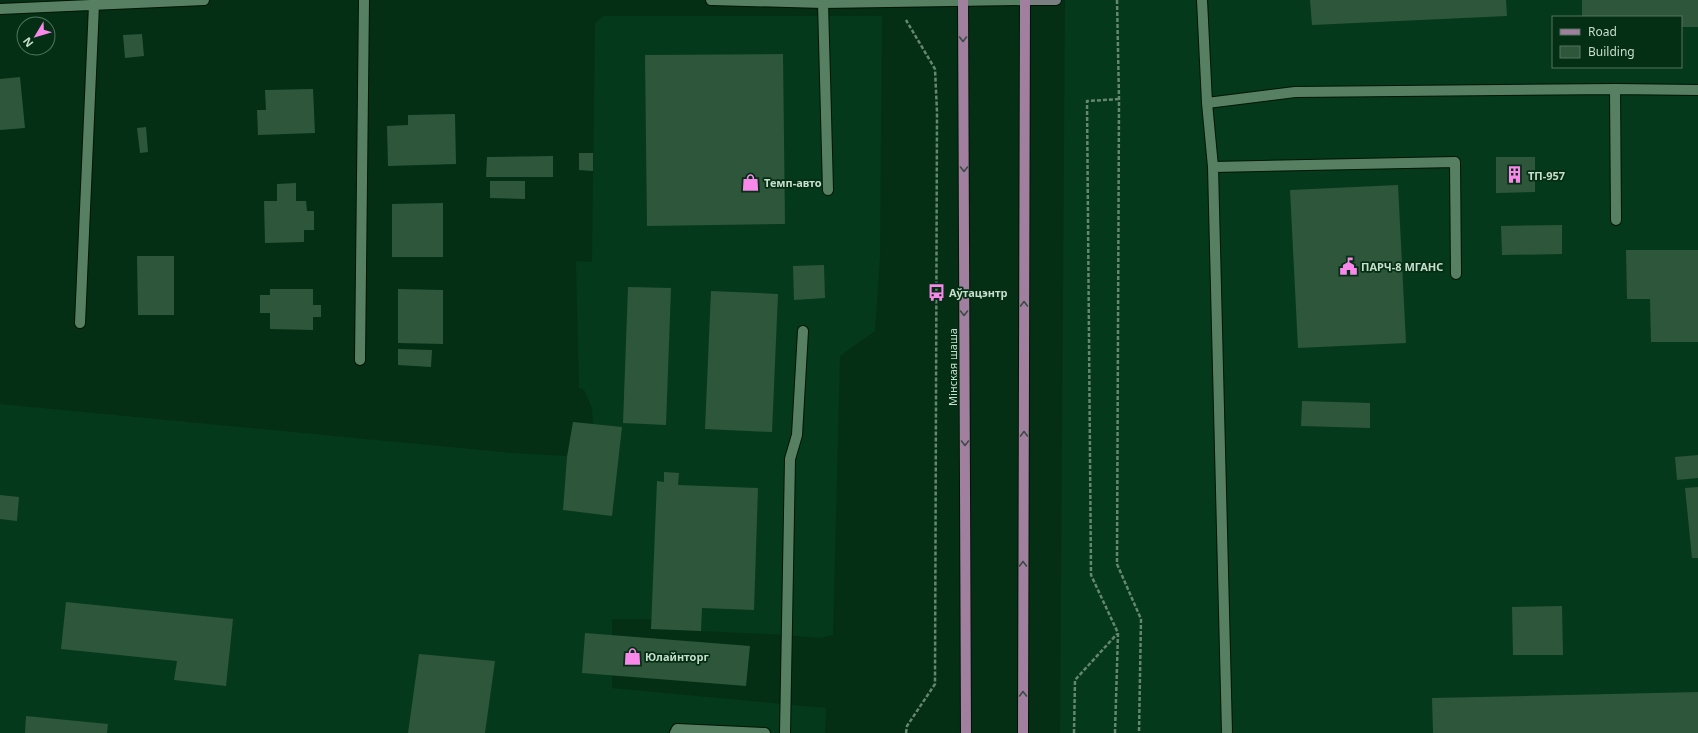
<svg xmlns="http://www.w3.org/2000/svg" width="1698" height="733" font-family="'Noto Sans',sans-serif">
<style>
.built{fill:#05391b;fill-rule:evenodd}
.building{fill:#2e563a}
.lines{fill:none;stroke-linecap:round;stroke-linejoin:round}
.lane-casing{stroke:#001504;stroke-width:12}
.street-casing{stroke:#001504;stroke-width:12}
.secondary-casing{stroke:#001504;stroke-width:12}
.primary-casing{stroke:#001504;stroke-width:12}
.path{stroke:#658670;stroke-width:2.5;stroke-dasharray:4 2;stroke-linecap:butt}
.lane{stroke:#578062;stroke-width:10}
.street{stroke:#578062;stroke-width:10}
.secondary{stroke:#7c7f81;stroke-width:10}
.primary{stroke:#a17f9f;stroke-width:10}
.oneway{stroke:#3b4b45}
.labels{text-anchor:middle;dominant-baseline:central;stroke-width:3.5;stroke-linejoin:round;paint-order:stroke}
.poi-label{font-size:11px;font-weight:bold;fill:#c8decd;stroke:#042f15;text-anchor:start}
.street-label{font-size:11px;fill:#c8decd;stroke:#042f15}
</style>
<rect width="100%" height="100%" fill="#042f15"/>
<path class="built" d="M1065,0h633v733h-638zM1553,17h128v50h-128z
M603,16h279l-2,241 -5,74 -35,25 -7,279 -13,3 -34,-3 -85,-4 -49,-12h-40v69l214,20 -1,25h-825v-329l513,49 54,3 6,-34 20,2 -1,-16 -8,-18 -5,-2 -3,-127 16,1 3,-238z"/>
<path class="building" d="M1310,0h196l1,16 -195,9z
M1582,0h116v27h-17v-10h-99z
M142,34l2,22 -19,2 -2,-23z
M783,54l2,170 -138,2 -2,-171z
M20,77l5,51 -25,2v-51z
M313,89l2,44 -57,2 -1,-25h9l-1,-20z
M455,114l1,50 -68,2 -1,-40 21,-1v-10z
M146,127l2,25 -8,1 -3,-25z
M579,153h14v18l-14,-1z
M553,156v21h-67l1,-20z
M1496,157h39v35l-39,1z
M490,181h35v18l-35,-1z
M296,183v18h10l1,10h7v19h-10v12l-39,1 -1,-42h13v-17z
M1398,185l8,158 -108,5 -8,-158z
M443,203v54h-51v-53z
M1562,225v29l-60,1 -1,-29z
M1626,250h72v92h-47l-1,-43h-23z
M137,256h37v59h-36z
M824,265l1,33 -31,2 -1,-34z
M628,287l43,1 -5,137 -43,-2z
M270,289h43v16h8v12h-8v13l-43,-1v-16h-10v-18h10z
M398,289l45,1v54l-45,-1z
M711,291l67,3 -6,138 -67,-3z
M398,349l34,1 -1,17 -33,-2z
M1302,401l68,2v25l-69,-2z
M573,422l49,5 -10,89 -49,-6 4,-53z
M1698,455v23l-21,2 -2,-23z
M664,472l15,1 -1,12 80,3 -4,122 -52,-2 -1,23 -50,-2 6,-148 7,1z
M1698,487v71h-6l-7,-70z
M0,495l19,2 -2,24 -17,-2z
M66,602l167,17 -7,67 -52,-6 3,-19 -116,-12z
M1562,606l1,49h-50l-1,-48z
M585,633l165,13 -4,40 -164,-13z
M419,654l76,7 -10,72h-77z
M1698,692v41h-265l-1,-35z
M26,716l82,8 -1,9h-82z"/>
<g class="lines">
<defs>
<path id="lane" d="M1202,0l5,103 6,64 14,566
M823,3l5,187
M1615,89l1,131
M1207,103l88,-11 320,-3 83,1
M1213,167l242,-5 1,112
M675,733l2,-4 88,4
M785,733l5,-274 7,-24 6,-104"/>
<path id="street" d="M711,0l112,3 202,-3
M0,9l204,-9
M80,323l14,-318
M360,360l4,-360"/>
<path id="secondary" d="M1025,0h31"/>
<path id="primary" d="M963,0l3,733
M1023,733l2,-733"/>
</defs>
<use href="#lane" class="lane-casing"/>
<use href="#street" class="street-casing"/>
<use href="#secondary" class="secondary-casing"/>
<use href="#primary" class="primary-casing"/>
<path class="path" d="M1117,0l2,99 -2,465 24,55 -2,114
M906,733l1,-7 28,-42 2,-572 -2,-43 -29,-49
M1074,733l1,-53 42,-46
M1115,733l3,-100 -27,-58 -4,-474 32,-2"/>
<use href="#lane" class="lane"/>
<use href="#street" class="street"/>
<use href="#secondary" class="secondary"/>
<use href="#primary" class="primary"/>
</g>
<defs><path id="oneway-chevron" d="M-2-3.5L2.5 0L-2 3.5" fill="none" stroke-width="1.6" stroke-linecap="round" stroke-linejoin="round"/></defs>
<g class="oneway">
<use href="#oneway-chevron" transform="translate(963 39) rotate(90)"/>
<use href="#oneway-chevron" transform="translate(964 169) rotate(90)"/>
<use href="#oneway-chevron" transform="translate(1024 304) rotate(-90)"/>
<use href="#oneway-chevron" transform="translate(964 313) rotate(90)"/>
<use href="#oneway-chevron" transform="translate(1024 434) rotate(-90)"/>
<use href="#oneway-chevron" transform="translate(965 443) rotate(90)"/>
<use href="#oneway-chevron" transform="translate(1023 564) rotate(-90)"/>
<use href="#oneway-chevron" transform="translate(1023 694) rotate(-90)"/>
</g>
<defs>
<symbol id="building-bare" viewBox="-9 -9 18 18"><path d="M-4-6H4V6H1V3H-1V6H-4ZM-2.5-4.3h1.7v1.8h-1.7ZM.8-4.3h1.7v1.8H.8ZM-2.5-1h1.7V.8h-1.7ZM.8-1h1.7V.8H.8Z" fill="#f888ea" stroke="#042f15" stroke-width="2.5" paint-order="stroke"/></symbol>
<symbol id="shop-bare" viewBox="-9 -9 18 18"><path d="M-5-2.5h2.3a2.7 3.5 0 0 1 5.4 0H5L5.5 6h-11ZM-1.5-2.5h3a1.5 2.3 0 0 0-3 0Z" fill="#f888ea" stroke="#042f15" stroke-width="2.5" paint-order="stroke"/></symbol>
<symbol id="civic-bare" viewBox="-9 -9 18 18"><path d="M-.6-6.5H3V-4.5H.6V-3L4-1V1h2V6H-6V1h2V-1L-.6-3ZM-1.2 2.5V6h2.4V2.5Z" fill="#f888ea" stroke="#042f15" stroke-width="2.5" paint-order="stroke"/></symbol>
<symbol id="bus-bare" viewBox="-9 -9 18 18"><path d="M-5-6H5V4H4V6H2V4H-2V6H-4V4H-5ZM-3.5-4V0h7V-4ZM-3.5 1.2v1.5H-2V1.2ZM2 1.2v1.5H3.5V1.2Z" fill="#f888ea" stroke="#042f15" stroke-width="2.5" paint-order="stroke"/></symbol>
</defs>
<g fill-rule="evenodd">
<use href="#building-bare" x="1502" y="162" width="25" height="25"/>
<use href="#shop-bare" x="738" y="170" width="25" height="25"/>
<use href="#civic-bare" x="1336" y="254" width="25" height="25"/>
<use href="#bus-bare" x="924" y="280" width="25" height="25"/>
<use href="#shop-bare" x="620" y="644" width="25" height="25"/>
</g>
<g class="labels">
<g class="poi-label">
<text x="1528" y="175">ТП-957</text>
<text x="764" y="182">Темп-авто</text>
<text x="1361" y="266">ПАРЧ-8 МГАНС</text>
<text x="949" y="292">Аўтацэнтр</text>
<text x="645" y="656">Юлайнторг</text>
</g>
<g class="street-label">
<text transform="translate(952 367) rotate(-90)">Мінская шаша</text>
</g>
</g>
<rect x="1552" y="16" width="130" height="52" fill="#042f15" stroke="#52755f"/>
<rect x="1560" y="29" width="20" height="6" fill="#a17f9f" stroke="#52755f"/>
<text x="1588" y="36" font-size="12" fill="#c8decd">Road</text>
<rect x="1560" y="46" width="20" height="12" fill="#2e563a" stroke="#52755f"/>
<text x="1588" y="56" font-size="12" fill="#c8decd">Building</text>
<g transform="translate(36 36) rotate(232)"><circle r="19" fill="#042f15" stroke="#52755f"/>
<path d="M0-3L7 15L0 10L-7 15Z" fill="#f888ea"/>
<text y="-6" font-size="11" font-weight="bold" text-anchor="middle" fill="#c8decd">N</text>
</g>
</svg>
